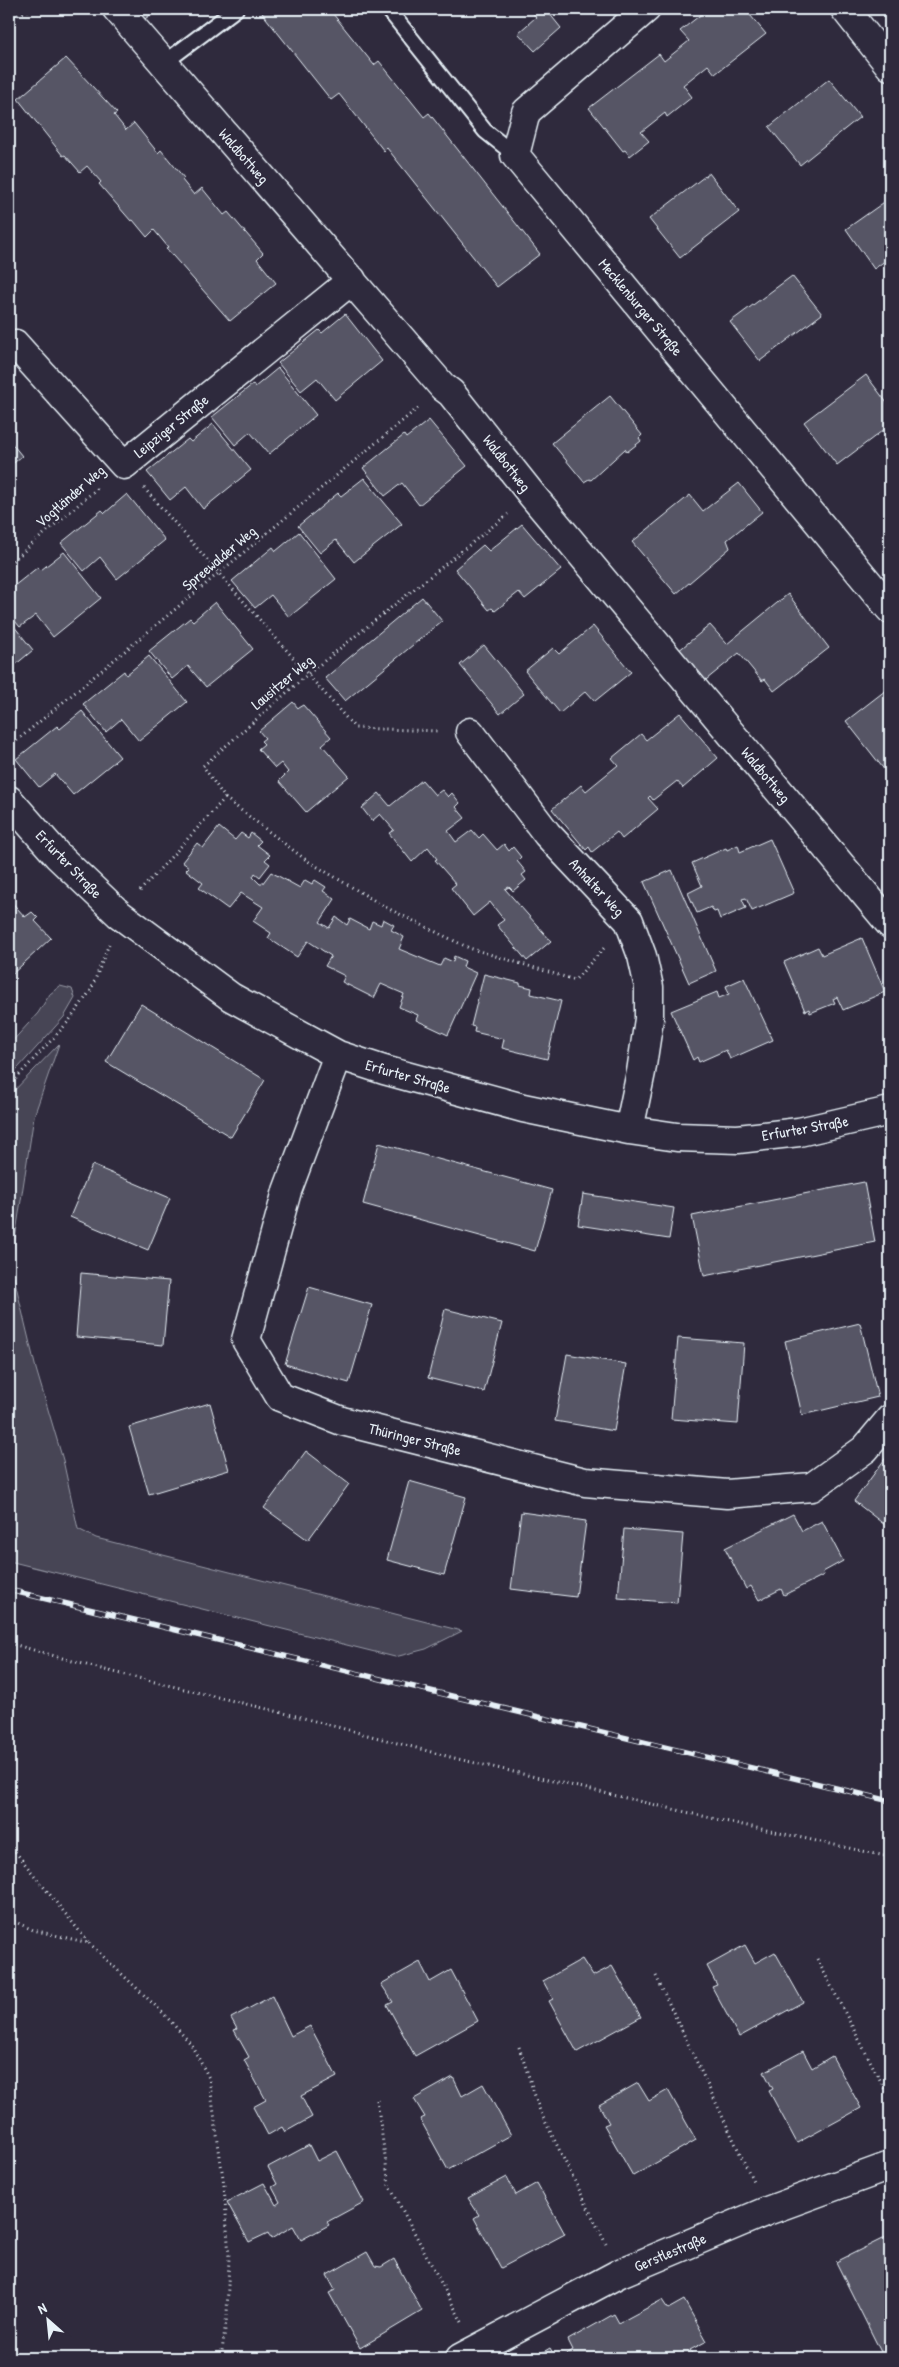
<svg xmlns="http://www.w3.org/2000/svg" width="899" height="2367" font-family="'Patrick Hand',sans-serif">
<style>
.green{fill:#464455;stroke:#979aa6}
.building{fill:#575565;stroke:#e8f1f8}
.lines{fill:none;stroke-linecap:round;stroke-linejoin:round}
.lane-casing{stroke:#e8f1f8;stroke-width:18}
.street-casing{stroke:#e8f1f8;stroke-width:31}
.path{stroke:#e8f1f8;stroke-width:3;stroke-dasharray:1 4;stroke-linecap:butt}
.lane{stroke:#2f2a3d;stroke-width:14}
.street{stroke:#2f2a3d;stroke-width:28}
.rail-casing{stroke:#e8f1f8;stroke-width:5.5}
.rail{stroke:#2f2a3d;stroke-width:4;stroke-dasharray:11;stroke-linecap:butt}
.labels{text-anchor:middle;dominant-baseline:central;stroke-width:4.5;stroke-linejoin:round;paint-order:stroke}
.street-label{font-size:15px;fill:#e8f1f8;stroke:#2f2a3d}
</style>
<rect width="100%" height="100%" fill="#2f2a3d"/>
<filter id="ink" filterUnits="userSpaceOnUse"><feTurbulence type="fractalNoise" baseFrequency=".02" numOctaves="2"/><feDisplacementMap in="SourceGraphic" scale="10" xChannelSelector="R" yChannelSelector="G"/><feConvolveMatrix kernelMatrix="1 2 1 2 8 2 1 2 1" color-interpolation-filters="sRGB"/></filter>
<g filter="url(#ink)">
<path class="green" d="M60,986l12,3 3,9 -11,19 -55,61v-33l29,-32 12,-19z
M59,1044l-25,72 -23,149 25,104 27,91 15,69 18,9 366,93 -36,18 -31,8 -386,-96v-465z"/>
<path class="building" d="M130,9h28l-17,13z
M267,9h62l45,56 5,-4 45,56 5,-4 111,141 -43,33 -110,-139 -3,3 -45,-57 -8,6 -69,-87z
M529,9h25l-5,4 12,15 -26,23 -17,-18 18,-16z
M708,9h37l21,25 -51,40 -7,-9 -25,20 9,12 -25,20 -2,-4 -24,19 8,9 -19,15 -5,-6 -2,1 -34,-43 70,-54 5,7 25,-20 -9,-10z
M66,58l51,55 -3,2 12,15 8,-7 24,30 3,-3 23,28 -2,2 12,15 8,-7 22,27 4,-3 35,41 -6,6 19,24 -46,38 -64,-73 2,-1 -14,-17 -7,7 -14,-17 -2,1 -32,-37 2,-2 -14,-16 -7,6 -15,-17 -2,1 -45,-57z
M829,79l31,38 -60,48 -31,-38z
M709,173l30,39 -59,46 -31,-39z
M890,198v59l-16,12 -28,-40z
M792,276l30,38 -62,47 -30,-39z
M345,314l37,47 -47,39 -18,-22 -16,13 -23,-28 41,-33 3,3z
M278,368l38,47 -47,39 -19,-22 -15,13 -23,-28 41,-33 2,3z
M866,375l24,32v18l-53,40 -33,-43z
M610,396l32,39 -3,3 2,3 -14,11 -2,-3 -34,31 -2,-1 -5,3 -32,-39z
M429,420l38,46 -48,39 -17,-22 -17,13 -22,-28 41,-33 2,3z
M213,424l38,46 -48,39 -17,-22 -16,13 -23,-28 41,-33 3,3z
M9,440l13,16 -13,11z
M364,478l38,46 -48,38 -18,-22 -16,13 -22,-27 40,-33 3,3z
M739,483l23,29 -35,28 3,8 -54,46 -44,-52 58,-47 13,16z
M127,494l38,46 -48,39 -17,-22 -16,14 -23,-28 41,-33 3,3z
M522,524l39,46 -36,29 -6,-7 -24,19 -3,-3 -3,2 -34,-41 28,-24 6,6z
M299,532l37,47 -47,38 -18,-22 -16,13 -23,-27 41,-34 3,4z
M64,552l37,46 -48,39 -17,-22 -16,12 -11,-13v-24l29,-23 3,3z
M788,594l41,54 -55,43 -9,-12 -3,2 -23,-28 -38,31 -23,-33 32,-26 17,19z
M422,597l20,24 -97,80 -20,-23z
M215,602l38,47 -47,38 -18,-21 -16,13 -23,-28 41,-33 3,3z
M9,620l24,30 -24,20z
M593,626l38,46 -36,29 -9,-10 -26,22 -35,-42 28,-23 6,6z
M484,645l40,49 -24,20 -40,-49z
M149,656l38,46 -48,39 -18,-22 -15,13 -23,-28 41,-33 2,4z
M890,687v90l-44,-56z
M293,702l5,6 5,-3 28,32 -9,8 27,31 -43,36 -27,-31 9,-9 -7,-9 -6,5 -17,-19 6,-5 -3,-3 4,-3 -6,-7z
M82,711l38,46 -47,38 -18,-21 -16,13 -23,-28 41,-33 3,3z
M680,713l38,45 -35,30 -6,-7 -24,19 -3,-4 -2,2 10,11 -36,30 -5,-7 -25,20 -3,-5 -3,3 -34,-41 29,-24 5,6 32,-26 -6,-7 29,-24 5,6z
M422,780l13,15 7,-5 6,7 4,-4 8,10 -4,4 9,11 -17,13 8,11 16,-12 7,8 4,-4 14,16 7,-6 5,7 4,-4 8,10 -4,4 9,11 -4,3 4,5 -13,11 -4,-4 -4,2 46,52 -24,20 -30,-36 7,-5 -14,-18 -17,14 -22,-28 5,-4 -21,-24 2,-1 -9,-12 -16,15 -23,-29 5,-3 -14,-16 -8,7 -10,-13 17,-15 11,13z
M219,827l16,13 6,-7 7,5 3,-5 10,8 -4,4 13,10 -5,5 5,4 -10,13 -5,-4 -2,4 7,7h2l9,-12 29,16 5,-8 7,4 3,-4 11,7 -3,4 12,8 -15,23 9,6 7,-11 11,8 3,-6 19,10 3,-8 9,4 2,-6 11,6 -3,5 13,7 -5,12 41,17 4,-8 9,4 1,-6 11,5 -2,6 13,6 -28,62 -32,-15 2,-5 -19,-8 5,-13 -23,-10 -7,14 -32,-16 3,-6 -20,-10 6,-10 -23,-15 -11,16 -29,-19 3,-5 -18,-12 10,-14 -22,-14 -13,16 -29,-21 4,-5 -17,-13 3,-3 -7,-5 15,-19 6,5z
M770,839l24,54 -42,18 -6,-13 -4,1 4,9 -26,11 -3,-8 -3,1 -3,-5 -14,6 -9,-20 14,-7 -10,-23 34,-15 1,2 11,-5 2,7z
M672,870l44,101 -27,12 -45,-101z
M9,899l16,18 7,-5 6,6 -3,3 16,17 -42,39z
M862,938l23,54 -42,18 -6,-13 -4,2 2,4 -25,10 -1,-4 -4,2 -21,-49 34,-15 4,8z
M484,974l36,9v2l12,3 -1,6 30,7 -14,58 -45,-11 2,-9 -30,-7 1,-5 -4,-1z
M744,978l29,62 -43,19 -4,-9 -27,12 -2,-5 -4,3 -22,-49 46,-19 2,6 10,-4 -3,-8z
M141,1004l124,76 -34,57 -125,-75z
M379,1143l173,47 -17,61 -172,-47z
M92,1165l78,33 -22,52 -78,-33z
M864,1182l11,60 -171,34 -12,-60z
M583,1194l91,14 -5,31 -91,-14z
M81,1273l88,8 -6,64 -87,-8z
M309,1287l63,18 -23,78 -64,-19z
M445,1309l57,14 -18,69 -56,-14z
M860,1323l18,74 -76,18 -17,-74z
M678,1338l66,5 -6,81 -67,-5z
M567,1354l59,10 -12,67 -59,-10z
M210,1403l19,67 -80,24 -20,-67z
M306,1451l43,33 -41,56 -44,-32z
M890,1452v77l-36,-28z
M409,1481l57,16 -22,78 -57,-15z
M521,1512l65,9 -10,76 -65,-8z
M793,1514l9,17 20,-10 21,40 -20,11 1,3 -40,20 -3,-6 -22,11 -8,-14 -5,3 -21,-41z
M624,1529l59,5 -6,69 -59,-5z
M745,1945l10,18 20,-11 28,50 -64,35 -27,-50 5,-2 -10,-19z
M582,1959l11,17 19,-10 29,51 -64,35 -28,-51 4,-2 -10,-18z
M420,1962l10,20 21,-12 27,51 -63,35 -28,-51 6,-3 -12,-18z
M272,1996l19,40 19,-10 27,51 -36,19 11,21 -27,15 -3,-5 -14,8 -15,-28 13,-7 -22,-40 5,-3 -15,-27 3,-1 -6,-11z
M803,2051l9,17 20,-12 29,52 -64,35 -28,-52 4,-2 -9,-17z
M453,2077l9,19 21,-12 28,51 -63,35 -28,-51 5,-2 -11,-18z
M638,2083l11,18 19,-11 28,50 -63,36 -29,-51 5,-2 -10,-18z
M309,2145l8,16 20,-10 27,51 -37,20 2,3 -28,15 -8,-14 -22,13 -3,-6 -19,9 -22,-40 37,-19 12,22 4,-3 -8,-15 5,-3 -9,-17z
M507,2177l9,18 21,-12 28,51 -64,34 -27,-50 5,-3 -11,-17z
M890,2235v123h-6l-48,-96z
M367,2252l8,14 6,1 13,-8 28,52 -62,37 -31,-55 6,-3 -8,-15z
M662,2300l6,9 16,-9 23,41 -17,9 2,3 -9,5h-123l13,-8 -5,-10 46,-26 5,9z
M550,2348l6,10h-23z"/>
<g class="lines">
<defs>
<path id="lane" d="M388,9l97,122 30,24
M164,63l72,-54"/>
<path id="street" d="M117,9l326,378 8,6 81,102 358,429
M646,9l-120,103 -11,43 375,454
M845,9l45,57
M9,348l6,-4 109,121 228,-185
M470,732l77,102 82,87 13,35 7,31v32l-8,53 -12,58
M9,800l49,56 61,58 112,83 107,58 46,15 139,38 106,22 48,7 61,2 61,-7 91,-21
M338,1055l-51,136 -41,149 34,57 62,24 243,61 142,12 85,-7 53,-38 25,-30
M460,2358l160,-85 147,-62 123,-45"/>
</defs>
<use href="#lane" class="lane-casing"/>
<use href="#street" class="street-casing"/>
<path class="path" d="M9,19l22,-10
M144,488l211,240 84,3
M9,564l91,-78
M9,747l409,-339
M225,798l81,62 81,48 82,40 106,32 30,-33
M140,891l85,-93 -22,-32 105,-92 200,-160
M9,1086l60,-65 22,-31 18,-46
M9,1643l88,25 195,47 162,43 266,62 170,37
M9,1844l80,99 -56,-13 -24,-11
M89,1943l74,70 28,31 18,34 15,107 5,72 -2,58 -6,43
M817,1959l73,140
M656,1976l98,207
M519,2047l21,64 66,133
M377,2100l12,85 73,137
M222,2357l10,1"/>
<use href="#lane" class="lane"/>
<use href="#street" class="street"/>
<defs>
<path id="rail" d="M9,1590l881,211"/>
</defs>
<use href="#rail" class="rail-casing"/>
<use href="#rail" class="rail"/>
</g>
</g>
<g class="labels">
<g class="street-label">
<text transform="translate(244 156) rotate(49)">Waldbottweg</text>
<text transform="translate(641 307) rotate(50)">Mecklenburger Straße</text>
<text transform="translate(171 426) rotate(-39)">Leipziger Straße</text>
<text transform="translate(507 463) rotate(52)">Waldbottweg</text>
<text transform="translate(70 496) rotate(-41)">Vogtländer Weg</text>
<text transform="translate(219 558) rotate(-40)">Spreewalder Weg</text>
<text transform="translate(282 682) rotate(-40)">Lausitzer Weg</text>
<text transform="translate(766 775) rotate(50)">Waldbottweg</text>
<text transform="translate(69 864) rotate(46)">Erfurter Straße</text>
<text transform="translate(597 887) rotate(47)">Anhalter Weg</text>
<text transform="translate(408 1076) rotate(16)">Erfurter Straße</text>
<text transform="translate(805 1128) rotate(-10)">Erfurter Straße</text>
<text transform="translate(415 1439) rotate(14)">Thüringer Straße</text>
<text transform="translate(670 2252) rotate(-23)">Gerstlestraße</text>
</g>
</g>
<rect width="899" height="2367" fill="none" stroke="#2f2a3d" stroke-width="30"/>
<rect x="15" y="15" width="869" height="2337" fill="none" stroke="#e8f1f8" stroke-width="2" filter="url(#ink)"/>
<g transform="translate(48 2320) rotate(333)" stroke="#2f2a3d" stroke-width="4" paint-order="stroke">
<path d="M0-4L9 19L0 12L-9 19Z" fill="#e8f1f8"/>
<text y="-8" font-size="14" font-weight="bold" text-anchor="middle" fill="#e8f1f8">N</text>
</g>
</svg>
